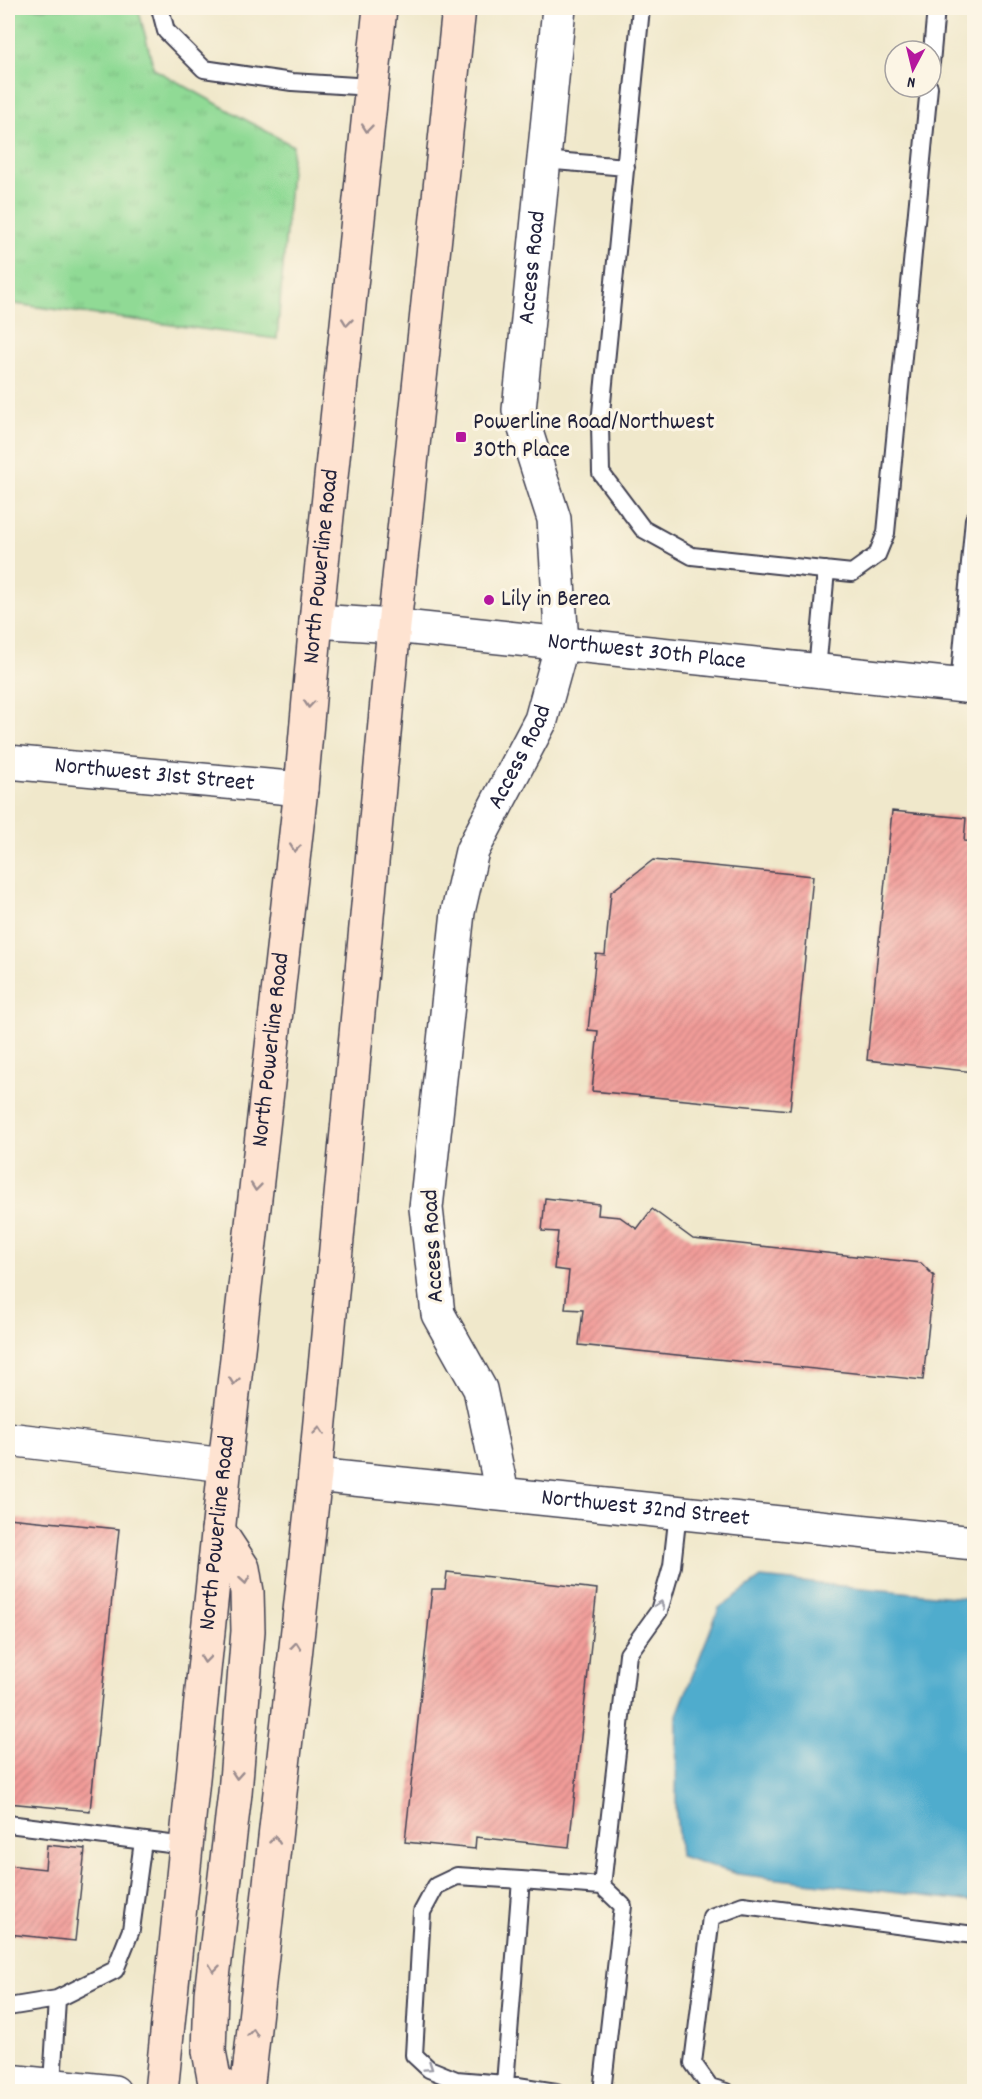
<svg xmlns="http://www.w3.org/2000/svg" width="982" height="2099" font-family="Dekko,sans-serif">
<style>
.grass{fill:url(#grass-tufts);stroke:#597e68;stroke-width:1.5}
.water{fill:#4faccd;stroke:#386784;stroke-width:1.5}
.building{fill:url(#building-hatch)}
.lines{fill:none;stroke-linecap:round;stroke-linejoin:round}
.lane-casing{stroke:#414051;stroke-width:20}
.street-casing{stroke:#414051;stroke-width:36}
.secondary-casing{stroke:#414051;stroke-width:36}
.lane{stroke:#fff;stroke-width:16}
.street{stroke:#fff;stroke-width:33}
.secondary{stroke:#fee3d1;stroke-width:33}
.oneway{stroke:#9b8c8e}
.oneway2{stroke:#9c9ca7}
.poi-dot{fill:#b5179e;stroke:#fcf5e5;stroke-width:2}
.labels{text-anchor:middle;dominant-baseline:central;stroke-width:6;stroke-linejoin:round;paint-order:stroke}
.street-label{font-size:24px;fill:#22223b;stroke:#fcf5e5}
.poi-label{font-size:24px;fill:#22223b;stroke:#fcf5e5;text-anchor:start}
</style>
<defs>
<pattern id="grass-tufts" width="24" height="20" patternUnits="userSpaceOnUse" patternTransform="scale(1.5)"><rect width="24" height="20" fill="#90da95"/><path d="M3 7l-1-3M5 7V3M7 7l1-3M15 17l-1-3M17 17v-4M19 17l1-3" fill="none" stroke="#7cbb81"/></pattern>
<pattern id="building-hatch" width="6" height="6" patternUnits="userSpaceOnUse" patternTransform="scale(1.5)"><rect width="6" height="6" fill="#f29c99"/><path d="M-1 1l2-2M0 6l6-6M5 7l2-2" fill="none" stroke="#c47f7e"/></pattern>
</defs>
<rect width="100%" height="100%" fill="#fcf5e5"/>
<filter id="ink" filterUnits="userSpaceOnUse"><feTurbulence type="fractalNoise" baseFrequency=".0167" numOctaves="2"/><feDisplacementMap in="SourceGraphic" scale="12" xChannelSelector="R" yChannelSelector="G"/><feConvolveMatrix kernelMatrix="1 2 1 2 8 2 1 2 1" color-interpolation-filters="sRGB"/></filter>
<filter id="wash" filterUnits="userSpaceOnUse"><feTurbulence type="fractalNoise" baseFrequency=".008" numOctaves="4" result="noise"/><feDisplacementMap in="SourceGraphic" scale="24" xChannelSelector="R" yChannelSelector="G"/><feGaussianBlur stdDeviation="1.35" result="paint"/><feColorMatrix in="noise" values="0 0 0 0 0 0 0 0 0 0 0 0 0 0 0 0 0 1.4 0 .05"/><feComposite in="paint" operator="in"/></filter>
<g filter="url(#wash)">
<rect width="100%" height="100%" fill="#f0e8cb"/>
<path class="grass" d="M8,8h130l16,61 139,77 -16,193 -269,-36z"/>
<path class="water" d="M761,1578l213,21v303l-237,-28 -57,-18 -4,-42 1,-99 42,-107z"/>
<g id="blocks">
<path class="building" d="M892,811l74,7 -2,23 10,1v230l-107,-12z
M653,860l160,16 -23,234 -198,-19 6,-60 -10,-1 8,-76 9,1 6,-63z
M545,1198l54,6 -1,11 22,2 17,12 15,-20 41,30 228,24 13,13 -11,104 -344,-35 4,-35 -18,-1 4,-38 -15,-2 4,-37 -16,-1z
M8,1518l111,11 -29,282 -82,-8z
M447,1572l150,17 -28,258 -93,-10 -1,12 -70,-7 27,-253h13z
M47,1845l38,4 -10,92 -67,-7v-69l37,4z"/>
</g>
</g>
<g filter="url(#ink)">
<use href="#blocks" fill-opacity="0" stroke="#414051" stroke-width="1.5"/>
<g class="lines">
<defs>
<path id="lane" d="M160,8l6,23 38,38 88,13 79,5
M641,8l-41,415 1,50 42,56 49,27 160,17 25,-18 9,-22 43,-446
M931,63l5,-55
M543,160l83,7
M817,671l9,-101
M959,686l15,-167
M8,1824l178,22
M8,2007l49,-8
M505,2084l-49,-4 -27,-11 -15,-14 8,-143 14,-26 21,-10 64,4
M52,2085l5,-86 58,-29 16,-40 12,-89
M556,2092l-51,-8 16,-204 81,6
M602,2092l21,-186 -21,-20 26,-232 31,-43 13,-45 6,-54
M726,2092l-16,-5 -17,-24 18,-146 32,-12 231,30"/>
<g id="street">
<path id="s1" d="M316,621l78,5 580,61"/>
<path id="s2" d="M8,762l293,27"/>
<path d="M8,1439l217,26"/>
<path id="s3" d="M315,1475l659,68"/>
<path id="s4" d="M502,1493l-22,-104 -42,-75 -12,-106 32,-296 14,-61 69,-131 21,-76 -8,-125 -35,-109 40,-402"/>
<path d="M8,2081l106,11"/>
</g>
<g id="secondary">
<path d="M218,1530l25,38 4,24 1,39 -13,162 -24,201 -2,57 5,27 16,14"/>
<path id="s5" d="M161,2092l64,-627 76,-676 15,-168 64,-613"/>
<path d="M247,2092l68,-617 79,-849 65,-618"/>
</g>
</defs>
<use href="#lane" class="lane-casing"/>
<use href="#street" class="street-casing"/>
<use href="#secondary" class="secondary-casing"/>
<use href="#lane" class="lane"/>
<use href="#street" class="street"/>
<use href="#secondary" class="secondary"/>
</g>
<defs><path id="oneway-chevron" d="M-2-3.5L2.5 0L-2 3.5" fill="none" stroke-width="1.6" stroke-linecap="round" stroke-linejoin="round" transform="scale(1.5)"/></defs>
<g class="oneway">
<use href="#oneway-chevron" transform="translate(367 128) rotate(96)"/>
<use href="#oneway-chevron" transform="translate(347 322) rotate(96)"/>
<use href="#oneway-chevron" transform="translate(309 704) rotate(95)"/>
<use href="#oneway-chevron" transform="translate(295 848) rotate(96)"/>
<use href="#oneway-chevron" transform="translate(256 1187) rotate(96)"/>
<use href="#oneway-chevron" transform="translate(234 1381) rotate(96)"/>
<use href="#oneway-chevron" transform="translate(319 1431) rotate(-85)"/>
<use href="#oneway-chevron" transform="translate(245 1580) rotate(81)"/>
<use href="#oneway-chevron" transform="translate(296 1646) rotate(-84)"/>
<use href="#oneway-chevron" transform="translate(205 1659) rotate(96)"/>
<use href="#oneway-chevron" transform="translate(237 1775) rotate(94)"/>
<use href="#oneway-chevron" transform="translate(275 1840) rotate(-84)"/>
<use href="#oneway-chevron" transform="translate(214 1968) rotate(97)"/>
<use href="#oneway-chevron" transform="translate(253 2033) rotate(-84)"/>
</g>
<g class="oneway2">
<use href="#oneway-chevron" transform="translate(660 1605) rotate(-70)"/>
<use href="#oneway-chevron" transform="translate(429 2067) rotate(34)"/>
</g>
</g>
<g class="poi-dot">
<rect x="455" y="431" width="12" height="12" rx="3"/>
<circle cx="489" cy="600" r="6"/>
</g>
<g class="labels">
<g class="street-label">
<text stroke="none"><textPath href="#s4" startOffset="1269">Access Road</textPath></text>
<text stroke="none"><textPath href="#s5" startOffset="1534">North Powerline Road</textPath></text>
<text stroke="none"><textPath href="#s1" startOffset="332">Northwest 30th Place</textPath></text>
<text stroke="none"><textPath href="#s4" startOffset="765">Access Road</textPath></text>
<text stroke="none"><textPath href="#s2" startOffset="147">Northwest 31st Street</textPath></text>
<text stroke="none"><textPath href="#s5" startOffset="1048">North Powerline Road</textPath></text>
<text transform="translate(434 1246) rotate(-93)">Access Road</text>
<text stroke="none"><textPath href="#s3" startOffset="332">Northwest 32nd Street</textPath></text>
<text stroke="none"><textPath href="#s5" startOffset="562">North Powerline Road</textPath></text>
</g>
<g class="poi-label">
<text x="473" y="423">Powerline Road/Northwest<tspan x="473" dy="28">30th Place</tspan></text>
<text x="501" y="600">Lily in Berea</text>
</g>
</g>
<rect width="982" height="2099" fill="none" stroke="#fcf5e5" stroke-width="30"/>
<g transform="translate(913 69) rotate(187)"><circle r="28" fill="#fcf5e5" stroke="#a5a1a1" stroke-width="1.5"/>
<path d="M0-4.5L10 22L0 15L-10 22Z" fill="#b5179e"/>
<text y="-9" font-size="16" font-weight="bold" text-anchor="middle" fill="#22223b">N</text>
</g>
</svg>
